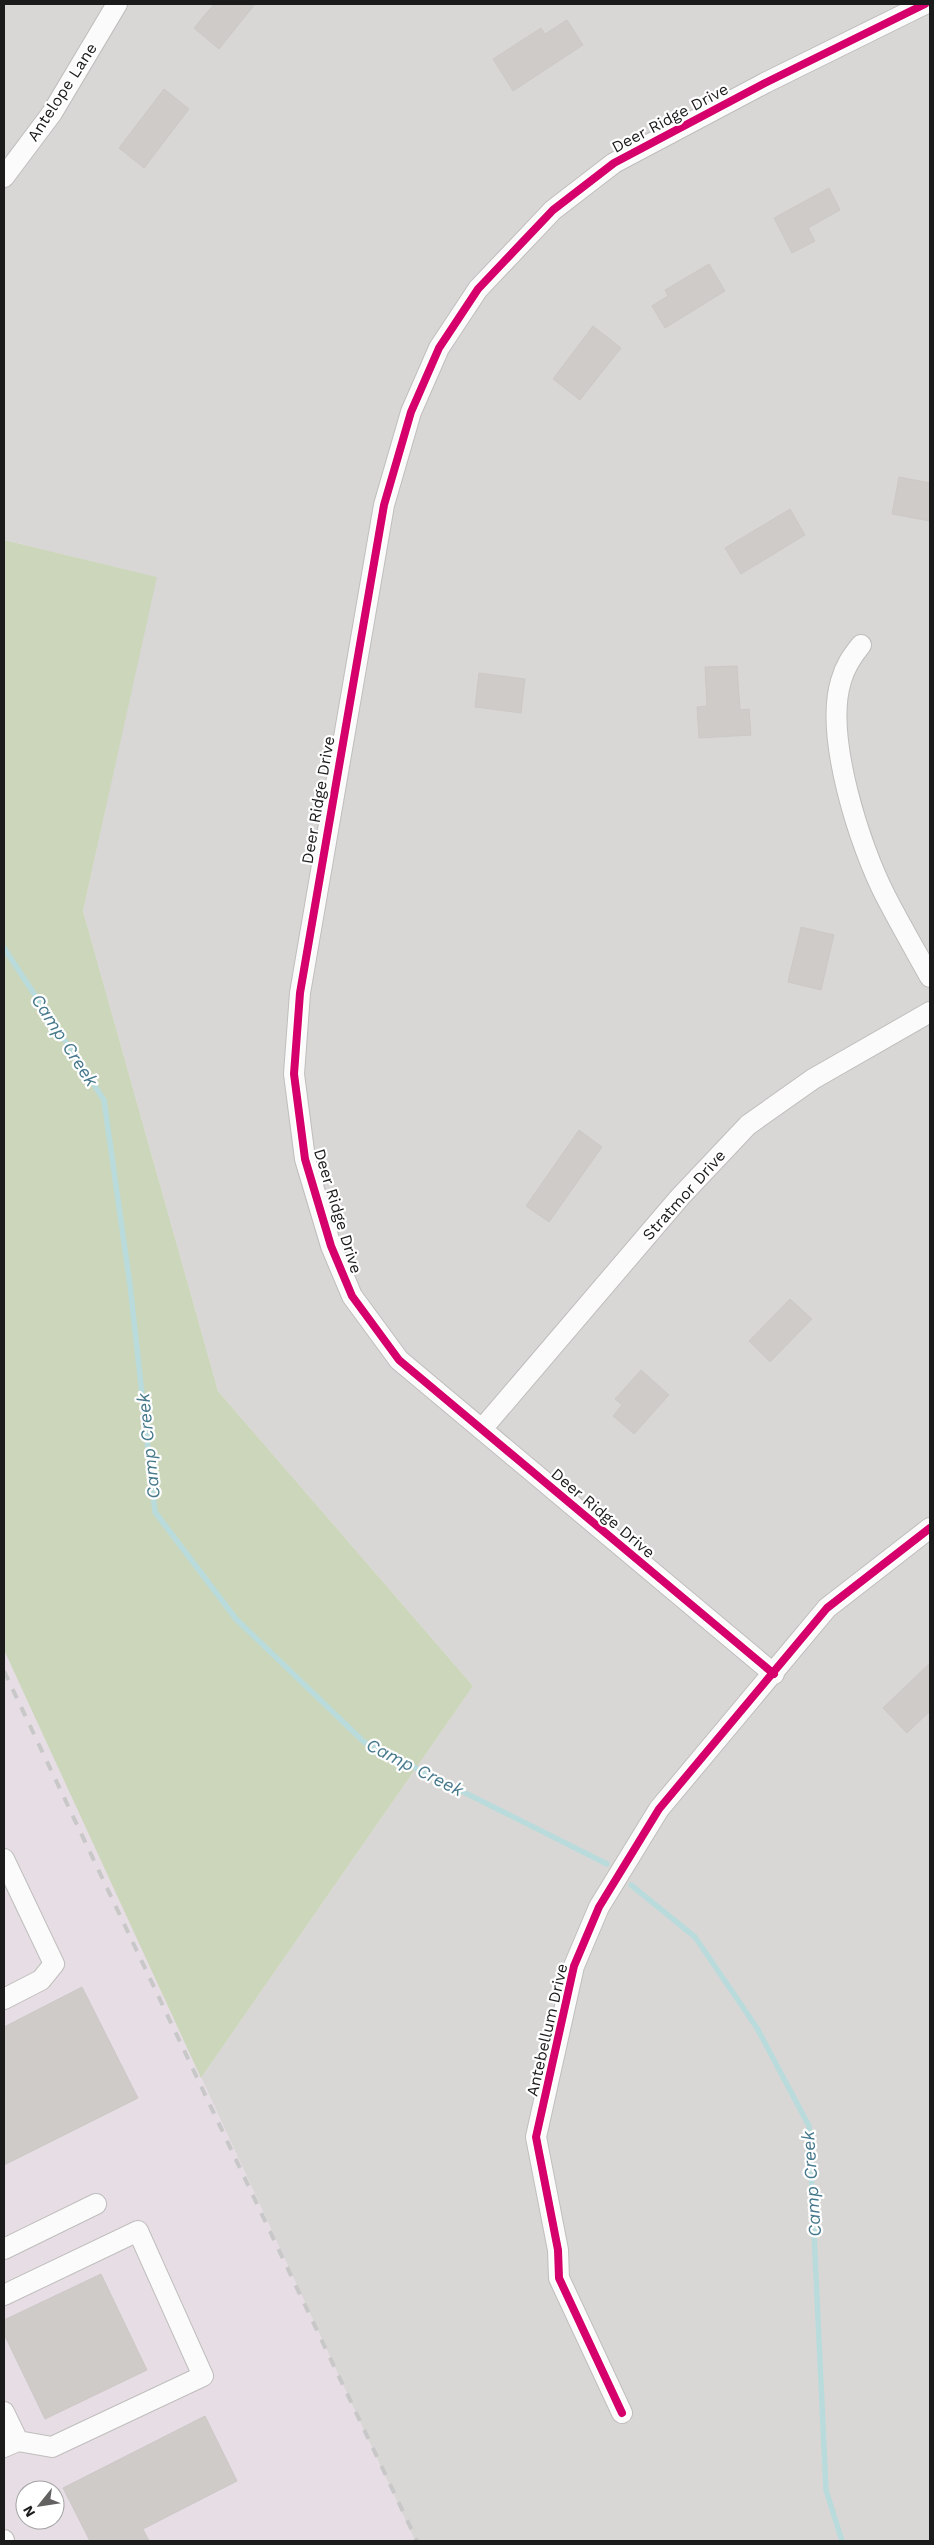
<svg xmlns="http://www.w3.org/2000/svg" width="934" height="2545" font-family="'Work Sans',sans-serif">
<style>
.residential{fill:#d9d7d6}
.industrial{fill:#e7dde5;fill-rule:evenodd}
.forest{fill:#cbd6bb}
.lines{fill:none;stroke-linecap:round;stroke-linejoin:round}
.stream{stroke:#badbdb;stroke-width:5.5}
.building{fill:#cecbc9;stroke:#cdc8c6}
.minor-casing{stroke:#bfbebc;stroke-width:22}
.minor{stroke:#fcfbfb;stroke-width:20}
.rail{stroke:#c9c8c8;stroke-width:4;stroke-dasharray:10 10;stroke-linecap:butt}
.cycleway-casing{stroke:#fff;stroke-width:11}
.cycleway{stroke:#d6006c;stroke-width:8}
.labels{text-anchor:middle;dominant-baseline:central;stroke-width:4.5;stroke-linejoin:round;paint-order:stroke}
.street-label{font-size:16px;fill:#1b1b1b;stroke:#fff}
.water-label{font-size:18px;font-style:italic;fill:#47798d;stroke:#fff}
</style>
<rect width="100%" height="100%" fill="#eae7e4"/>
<path class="residential" d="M4,4h926v2537h-515l-214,-463 272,-392 -255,-295 -135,-480 73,-334 -152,-37z"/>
<path class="industrial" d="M4,1650l198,429 213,462h-411zM25,2490h30v30h-30z"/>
<path class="forest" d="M4,540l153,37 -74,334 135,480 255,295 -272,392 -197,-428z"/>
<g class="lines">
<path class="stream" d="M4,948l100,152 26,185 25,227 81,107 128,123 243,122
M631,1885l64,52 62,91 52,98 17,364 16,51"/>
</g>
<path class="building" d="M214,4h41l-36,45 -25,-21z
M567,20l16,25 -70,46 -20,-32 48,-31 4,6z
M164,89l25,20 -45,59 -25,-20z
M829,188l11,22 -32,18 7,13 -23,12 -18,-35z
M709,264l16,27 -60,37 -13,-22 16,-10 -3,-6z
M593,326l28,22 -41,52 -27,-21z
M899,477l31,6v38l-38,-7z
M790,509l15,26 -64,39 -16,-26z
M737,666l3,44 9,-1 2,26 -52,3 -2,-31 10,-1 -2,-39z
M479,673l46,6 -4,34 -46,-6z
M801,927l33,8 -13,55 -33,-8z
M579,1130l23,17 -53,75 -23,-16z
M790,1299l22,20 -42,43 -21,-21z
M641,1370l28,25 -35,39 -21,-18 9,-11 -7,-6z
M930,1663v48l-23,22 -24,-25z
M82,1987l56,111 -134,67v-138z
M101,2274l46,96 -102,49 -41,-85v-14z
M205,2416l32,65 -94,48 6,12h-59l-27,-53z"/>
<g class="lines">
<defs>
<path id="minor" d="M4,177l48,-64 65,-109
M861,645c-9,11 -16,21 -20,36 -17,55 19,166 45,216 14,27 29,53 44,80
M482,1429l198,-232 68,-72 65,-46 117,-67
M774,1674l-375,-314 -47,-64 -21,-50 -26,-87 -11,-85 6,-81 84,-488 27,-93 28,-64 39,-59 75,-79 61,-47 151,-80 160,-79
M4,1859l50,105 -13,16 -37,19
M4,2249l92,-45
M4,2295l134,-64 65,145 -151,71 -34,-6 -14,6
M4,2412l14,29
M622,2413l-63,-135 -1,-28 -22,-113 38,-171 25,-59 60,-98 168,-201 103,-80
M4,2540v1"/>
</defs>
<use href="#minor" class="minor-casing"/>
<use href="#minor" class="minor"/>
<path class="rail" d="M4,1671l413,870"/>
<defs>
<path id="cycleway" d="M774,1674l-375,-314 -47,-64 -21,-50 -26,-87 -11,-85 6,-81 84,-488 27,-93 28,-64 39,-59 75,-79 61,-47 151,-80 160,-79
M622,2413l-63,-135 -1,-28 -22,-113 38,-171 25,-59 60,-98 168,-201 103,-80"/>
</defs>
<use href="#cycleway" class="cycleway-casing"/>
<use href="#cycleway" class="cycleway"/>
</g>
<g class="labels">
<g class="street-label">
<text transform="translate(62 92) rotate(-57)">Antelope Lane</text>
<text transform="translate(670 118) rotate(-28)">Deer Ridge Drive</text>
<text transform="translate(318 800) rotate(-80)">Deer Ridge Drive</text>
<text transform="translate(684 1195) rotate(-48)">Stratmor Drive</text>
<text transform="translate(338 1211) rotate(73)">Deer Ridge Drive</text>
<text transform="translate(603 1513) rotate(40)">Deer Ridge Drive</text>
<text transform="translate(547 2030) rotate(-77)">Antebellum Drive</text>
</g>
<g class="water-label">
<text transform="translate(65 1040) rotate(57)">Camp Creek</text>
<text transform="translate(148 1446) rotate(-96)">Camp Creek</text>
<text transform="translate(415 1767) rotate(27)">Camp Creek</text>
<text transform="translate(811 2184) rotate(-94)">Camp Creek</text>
</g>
</g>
<rect width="934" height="2545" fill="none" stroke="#1b1b1b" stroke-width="10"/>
<g transform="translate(40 2505) rotate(240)"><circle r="24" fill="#ffffff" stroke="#a4a4a4"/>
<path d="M0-4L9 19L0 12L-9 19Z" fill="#636261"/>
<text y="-8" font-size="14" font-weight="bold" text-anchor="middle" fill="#1b1b1b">N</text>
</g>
</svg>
